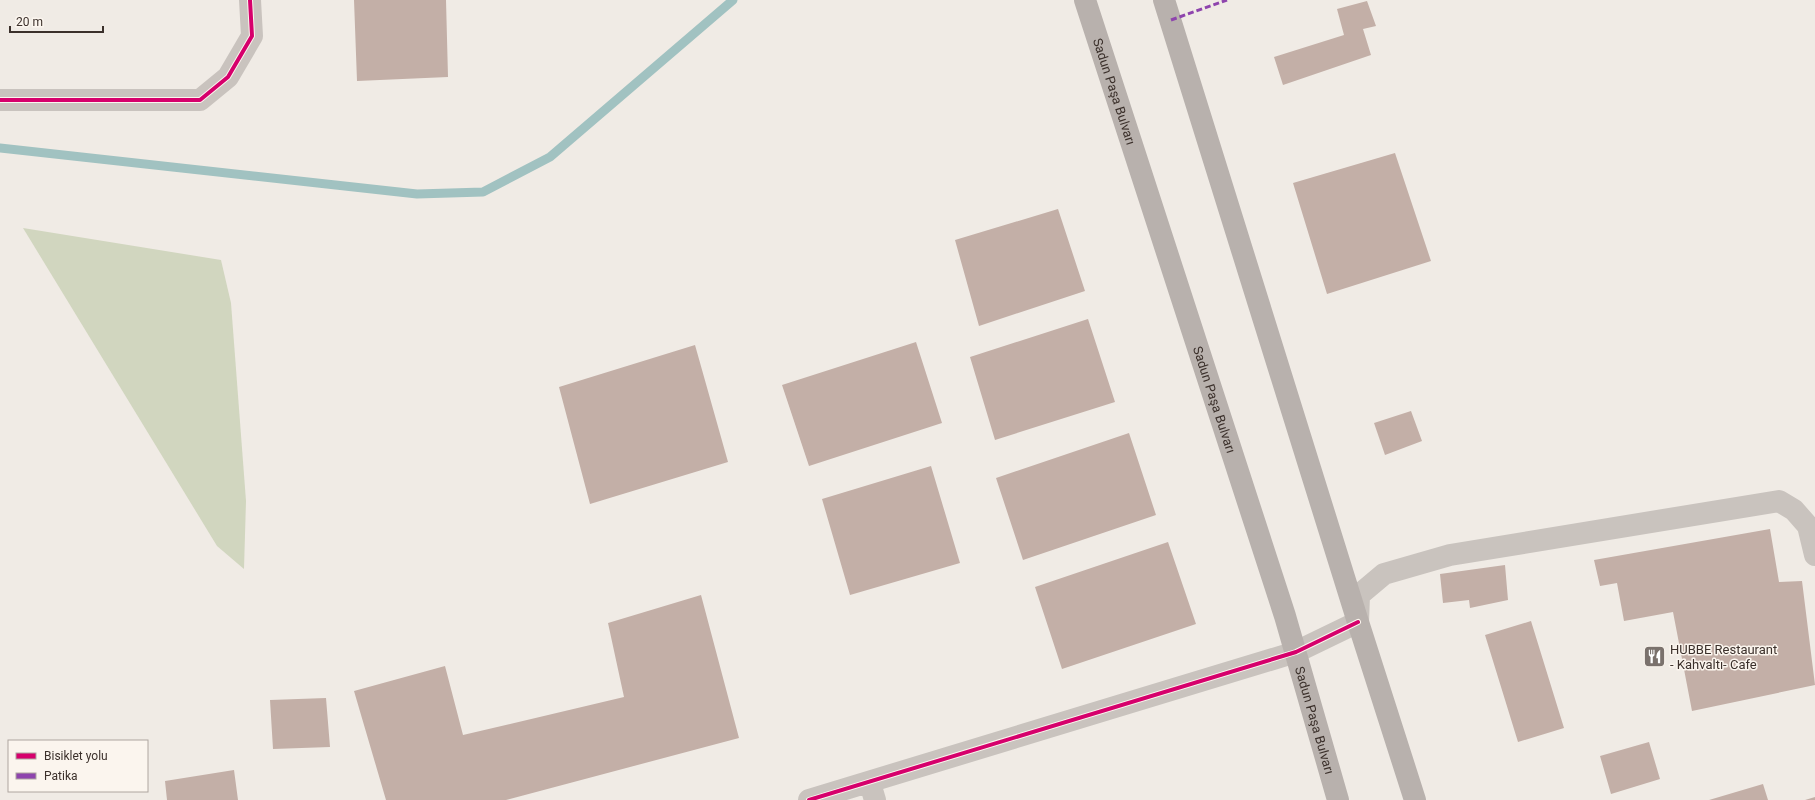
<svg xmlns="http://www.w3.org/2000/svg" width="1815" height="800" font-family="Roboto,sans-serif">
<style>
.green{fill:#d1d6bf}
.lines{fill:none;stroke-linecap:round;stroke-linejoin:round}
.stream{stroke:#a1c2c1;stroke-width:9}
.building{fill:#c3afa7}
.minor{stroke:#c9c3be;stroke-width:22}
.major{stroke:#b8b1ad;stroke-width:22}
.quiet{stroke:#8e44ad;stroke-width:3;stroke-dasharray:6 3;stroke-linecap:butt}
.cycleway-casing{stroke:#fbf5ee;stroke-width:6}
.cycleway{stroke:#d6006c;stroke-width:4}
.labels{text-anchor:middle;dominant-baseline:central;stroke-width:3;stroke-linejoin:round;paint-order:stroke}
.street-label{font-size:13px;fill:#3b302b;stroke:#fbf5ee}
.poi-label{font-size:13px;fill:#3b302b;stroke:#fbf5ee;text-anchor:start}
</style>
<rect width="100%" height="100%" fill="#f0ebe5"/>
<path class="green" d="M23,228l198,32 10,43 15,198 -2,68 -27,-23z"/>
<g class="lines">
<path class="stream" d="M0,148l417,46 66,-2 67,-35 183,-157"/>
</g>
<path class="building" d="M354,0h92l2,77 -91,4z
M1367,1l9,25 -13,3 8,26 -88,30 -9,-28 70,-22 -7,-26z
M1395,153l36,108 -104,33 -34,-111z
M1058,209l27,82 -106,35 -24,-86z
M1088,319l27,83 -120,38 -25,-83z
M916,342l26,81 -133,43 -27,-81z
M695,345l33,117 -138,42 -31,-117z
M1411,411l11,30 -37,14 -11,-32z
M1129,433l27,82 -133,45 -27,-82z
M931,466l29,97 -110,32 -28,-96z
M1770,529l9,53 23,-1 13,104 -123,26 -19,-99 -49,9 -7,-38 -17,3 -6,-26z
M1168,542l28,82 -134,45 -27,-82z
M1505,565l3,35 -38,8 -1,-8 -26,3 -3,-29z
M701,595l38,143 -233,62h-120l-32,-109 91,-25 18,69 161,-38 -16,-74z
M1531,621l33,107 -46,14 -33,-107z
M326,698l4,49 -57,2 -3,-49z
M1649,742l11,37 -49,15 -11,-38z
M234,770l4,30h-71l-2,-19z
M1763,784l5,16h-59z
M1815,797v3h-10z"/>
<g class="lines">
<path class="minor" d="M0,100h200l28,-23 24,-41 -2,-36
M870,783l5,17
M809,800l487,-148 62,-30 1,-27 25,-21 66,-19 329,-54 15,9 14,16 7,29"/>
<g class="major">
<path id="s1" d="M1085,0l200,616 53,184"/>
<path d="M1164,0l194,622 57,178"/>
</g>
<path class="quiet" d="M1171,20l56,-20"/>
<defs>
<path id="cycleway" d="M0,100h200l28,-23 24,-41 -2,-36
M809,800l487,-148 62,-30"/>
</defs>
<use href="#cycleway" class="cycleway-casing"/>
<use href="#cycleway" class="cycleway"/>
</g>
<defs>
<symbol id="restaurant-square" viewBox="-11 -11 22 22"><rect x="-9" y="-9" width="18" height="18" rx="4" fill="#7a716c" stroke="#fbf5ee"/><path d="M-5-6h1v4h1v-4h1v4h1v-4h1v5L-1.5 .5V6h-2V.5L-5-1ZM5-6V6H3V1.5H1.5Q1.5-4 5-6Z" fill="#fff"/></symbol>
</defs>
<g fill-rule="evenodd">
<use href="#restaurant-square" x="1642" y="644" width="25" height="25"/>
</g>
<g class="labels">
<g class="street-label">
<text stroke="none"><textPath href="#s1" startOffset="96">Sadun Paşa Bulvarı</textPath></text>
<text stroke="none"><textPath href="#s1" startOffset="420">Sadun Paşa Bulvarı</textPath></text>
<text stroke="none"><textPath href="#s1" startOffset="756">Sadun Paşa Bulvarı</textPath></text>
</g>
<g class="poi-label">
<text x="1670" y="649">HUBBE Restaurant<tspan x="1670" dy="15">- Kahvaltı- Cafe</tspan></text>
</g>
</g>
<rect x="8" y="740" width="140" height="52" fill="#fbf5ee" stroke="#aea6a0"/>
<rect x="16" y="753" width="20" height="6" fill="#d6006c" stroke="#aea6a0"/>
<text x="44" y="760" font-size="12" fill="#3b302b">Bisiklet yolu</text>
<rect x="16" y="773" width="20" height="6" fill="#8e44ad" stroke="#aea6a0"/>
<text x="44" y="780" font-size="12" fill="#3b302b">Patika</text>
<path d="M10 26v6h93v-6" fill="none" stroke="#3b302b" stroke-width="2"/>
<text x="16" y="26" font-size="12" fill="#3b302b" stroke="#fbf5ee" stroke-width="3" paint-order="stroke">20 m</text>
</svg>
